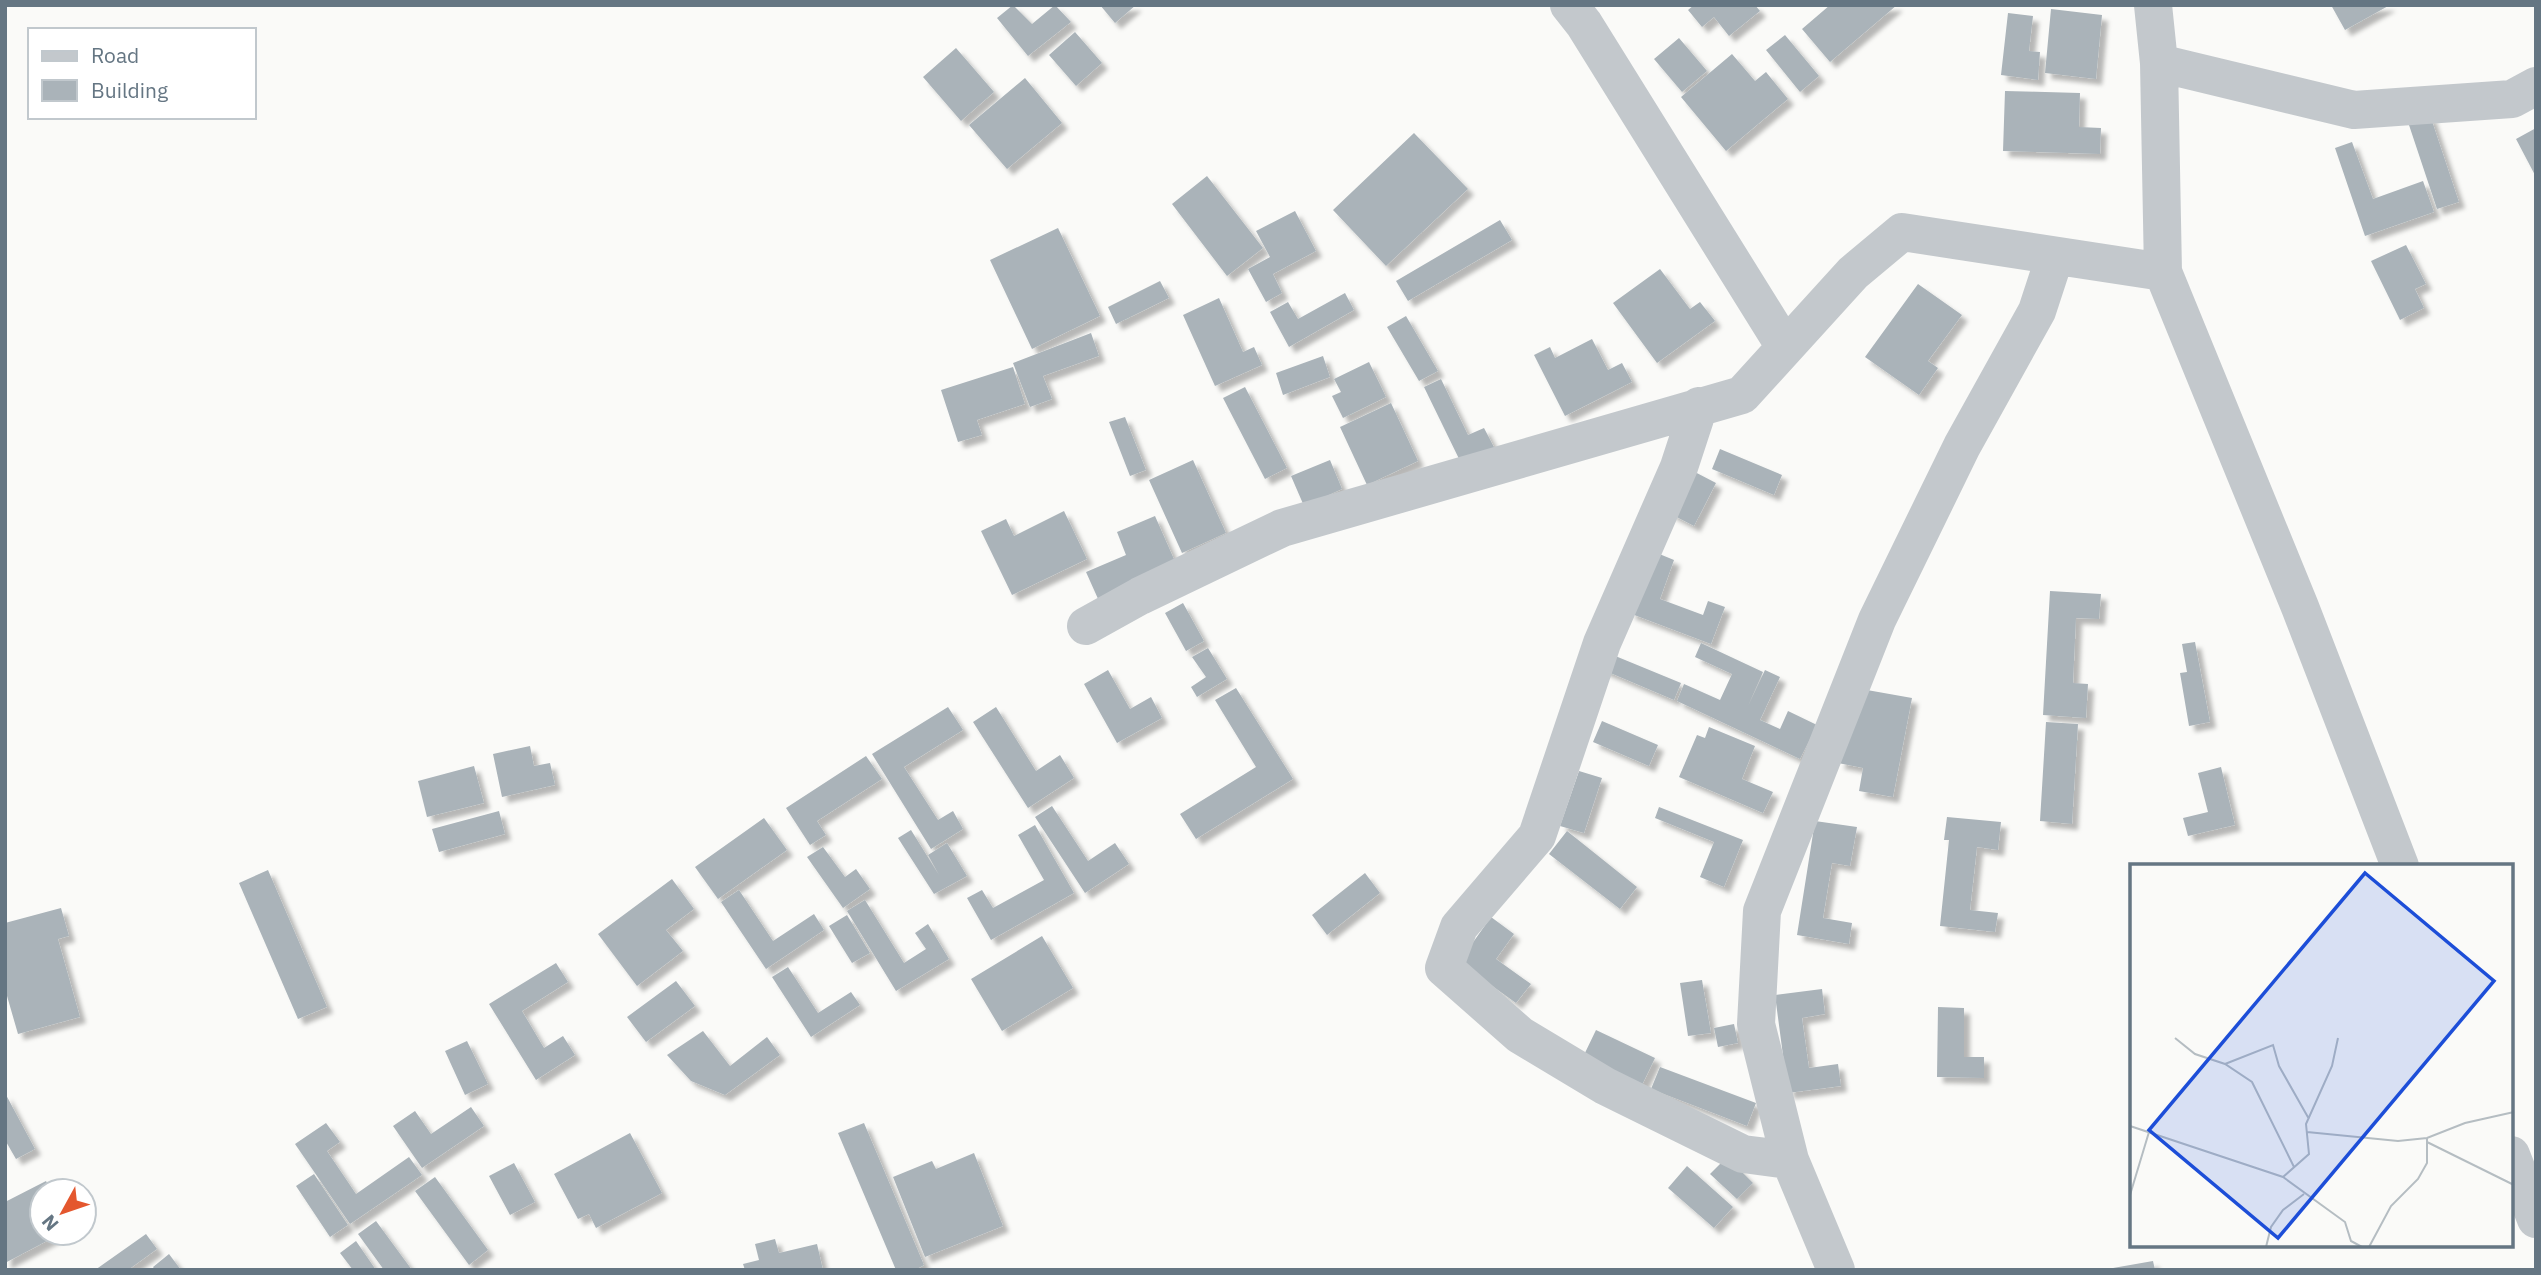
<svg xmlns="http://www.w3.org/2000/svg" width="2541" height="1275" font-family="'IBM Plex Sans',sans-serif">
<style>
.building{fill:#aab3b9;filter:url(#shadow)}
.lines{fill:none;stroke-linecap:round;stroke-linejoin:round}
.street{stroke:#c3c8cc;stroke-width:38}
.inset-road{fill:none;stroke:#b5bdc2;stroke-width:2}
.view{fill:#1d4ed8;fill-opacity:0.15;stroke:#1d4ed8;stroke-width:3.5}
.inset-edge{fill:none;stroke:#657683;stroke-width:3.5}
</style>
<defs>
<filter id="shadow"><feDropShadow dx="6" dy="6" stdDeviation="2" flood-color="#0004"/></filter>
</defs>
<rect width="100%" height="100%" fill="#fafaf8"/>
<path class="building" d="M1013,5l19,19 23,-19 16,17 -43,34 -31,-38z
M1100,5h36l-21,18z
M1694,5h61l5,6 -31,25 -15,-19 -12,10 -14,-17z
M1830,5h67l-67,57 -28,-33z
M2331,5h59l-45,25z
M2051,9l51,6 -6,64 -51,-6z
M2008,13l25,3 -4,35 11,1 -2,28 -37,-5z
M1075,32l27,31 -26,23 -27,-31z
M1785,35l34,41 -19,16 -34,-42z
M1679,38l28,33 -25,21 -28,-33z
M956,48l38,44 -33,29 -38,-44z
M1732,54l23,27 11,-9 22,27 -62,52 -45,-54z
M1025,78l37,45 -55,46 -38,-44z
M2005,91l75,2 -1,34 22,1 -1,26 -97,-3z
M2430,115l29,87 -22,7 -29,-87z
M2536,128v49l-20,-38z
M1414,133l54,56 -82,77 -53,-56z
M2352,142l21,57 50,-18 11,31 -69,24 -30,-88z
M1207,176l56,72 -36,28 -55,-72z
M1295,211l21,40 -43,23 9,19 -16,9 -18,-33 22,-12 -14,-26z
M1500,220l12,20 -104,61 -12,-20z
M1058,228l42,88 -68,33 -42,-89z
M2406,245l20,39 -11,5 9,19 -24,12 -29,-59z
M1660,269l30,40 10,-7 15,19 -58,42 -44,-60z
M1160,281l9,17 -53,26 -8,-17z
M1918,284l44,31 -34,46 10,7 -19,27 -54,-38z
M1345,293l9,17 -65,37 -19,-35 18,-10 10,17z
M1219,298l24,54 11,-5 8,18 -47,21 -32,-71z
M1406,316l32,55 -19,10 -32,-54z
M1091,333l8,23 -56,20 9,23 -22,8 -17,-44z
M1592,339l16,31 14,-7 10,19 -67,34 -31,-61 16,-8 5,11z
M1323,356l7,21 -47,18 -7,-22z
M1369,362l17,35 -43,21 -11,-22 9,-4 -7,-13z
M1013,367l12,37 -48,16 5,15 -24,7 -17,-52z
M1441,379l27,56 16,-7 12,23 -33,16 -39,-80z
M1245,387l42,81 -22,11 -42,-81z
M1391,403l27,58 -51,24 -27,-58z
M1125,417l21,53 -16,6 -21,-54z
M1720,449l62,26 -8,20 -62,-26z
M1193,460l33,73 -44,20 -33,-73z
M1330,460l12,29 -38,17 -13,-30z
M1691,470l25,13 -22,43 -25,-13z
M1064,511l23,48 -75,36 -31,-64 25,-12 8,17z
M1155,516l22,50 -78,35 -13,-29 40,-17 -9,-23z
M1652,551l22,9 -14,39 43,16 5,-14 17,6 -14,37 -82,-31z
M2050,591l51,3 -2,25 -23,-1 -3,65 15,1 -2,34 -43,-3z
M1183,603l21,38 -18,10 -21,-38z
M2195,642l15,80 -21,4 -9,-53 7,-1 -5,-28z
M1701,643l62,29 -15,34 17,-36 15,7 -20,43 20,9 8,-18 29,14 -17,34 -123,-58 7,-17 36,16 12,-26 -37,-17z
M1208,648l19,31 -30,18 -6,-10 15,-10 -14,-20z
M1608,653l73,30 -7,17 -73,-31z
M1108,670l22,39 21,-12 11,21 -45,25 -33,-59z
M1236,688l57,91 -97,60 -16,-25 76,-47 -41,-67z
M1867,690l45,8 -19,99 -34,-6 4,-23 -25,-5z
M948,707l15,23 -59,37 34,53 15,-9 10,18 -32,20 -59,-95z
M996,707l40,64 24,-16 14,23 -46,30 -55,-86z
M1602,721l56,24 -9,21 -56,-24z
M2046,722l32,2 -6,100 -32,-3z
M1709,727l46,19 -13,33 31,13 -10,21 -84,-36 18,-42 8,3z
M530,746l4,20 16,-3 5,22 -53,12 -9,-43z
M866,756l16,23 -65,42 9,14 -16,10 -24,-37z
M474,766l10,37 -57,14 -9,-36z
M2221,767l14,58 -47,11 -5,-18 25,-6 -10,-39z
M1579,771l23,7 -18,55 -24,-7z
M1052,806l36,55 27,-18 14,21 -44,29 -50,-76z
M1659,807l84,33 -19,47 -24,-10 14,-35 -59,-24z
M499,811l6,23 -66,18 -7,-23z
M1947,817l54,5 -3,28 -21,-3 -7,63 28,3 -3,19 -55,-6 9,-86h-5z
M764,818l23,32 -69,49 -23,-32z
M1815,821l42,6 -7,39 -18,-3 -9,55 29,5 -3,21 -52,-9z
M1035,825l39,68 -83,47 -24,-42 15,-8 11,18 51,-28 -26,-45z
M911,830l28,45 -11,-20 19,-12 20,33 -33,18 -36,-56z
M1567,831l70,56 -17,22 -71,-55z
M823,847l22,30 11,-8 14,20 -27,19 -36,-51z
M268,870l59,137 -29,12 -59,-136z
M1365,873l15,20 -53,42 -15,-20z
M672,879l22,30 -28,21 17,21 -46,35 -39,-52z
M739,890l34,51 41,-27 10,16 -58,39 -45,-67z
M865,900l39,63 22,-14 -11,-16 13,-9 21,35 -53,32 -49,-80z
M61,908l8,28 -11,3 22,78 -62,17 -13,-45v-66z
M847,915l23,38 -18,10 -23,-37z
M1491,917l23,17 -18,25 35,25 -15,19 -57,-41z
M1042,936l31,52 -71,43 -31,-52z
M556,963l12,19 -46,29 22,37 19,-12 12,19 -39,25 -47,-76z
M788,967l30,46 33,-21 9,13 -49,32 -39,-60z
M1702,980l9,53 -23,3 -8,-53z
M676,981l19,25 -49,36 -19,-25z
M1822,989l3,25 -23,4 7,50 29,-4 3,22 -53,7 -13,-98z
M1938,1007l26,1v49h20v21l-47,-1z
M1734,1024l4,19 -20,4 -4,-19z
M1596,1030l59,28 -13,27 -59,-28z
M703,1031l27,35 37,-29 13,18 -55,40 -34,-14 -24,-26z
M467,1041l21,43 -23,11 -20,-44z
M1660,1067l96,36 -9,23 -96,-37z
M5,1093l30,56 -19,10 -11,-19z
M471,1107l13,19 -62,42 -29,-42 22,-15 16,23z
M326,1123l14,19 -13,9 29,43 53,-37 13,18 -72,49 -55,-80z
M864,1123l60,142 -9,5h-19l-58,-137z
M630,1133l32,60 -66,35 -7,-14 -11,5 -24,-45z
M974,1153l29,73 -78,31 -32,-80 39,-16 4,8z
M1727,1157l26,26 -16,16 -27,-25z
M514,1163l21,39 -25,13 -21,-39z
M1687,1166l46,41 -19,21 -46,-40z
M314,1174l34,51 -18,12 -34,-51z
M435,1177l53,73 -19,15 -54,-74z
M46,1181l5,10h-9v42h20l-57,30v-61z
M376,1221l36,49h-28l-26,-36z
M146,1234l11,15 -29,21h-33z
M775,1239l4,14 38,-9 6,26h-78l-2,-6 16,-4 -4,-16z
M356,1241l20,29h-23l-13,-17z
M169,1254l12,16h-26l-2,-3z
M2153,1261l2,9h-42v-2z"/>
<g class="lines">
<path class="street" d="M1569,5l15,19 201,323
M2153,5l6,58 4,209 137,335 100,259
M2159,63l195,47 158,-11 24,-13
M1699,406l-20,61 -77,176 -65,193 -78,91 -15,41 76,67 85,51 138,68 47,6
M1086,626l54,-30 142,-68 460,-133 111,-122 49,-41 261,40
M2511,1155l25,64
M1836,1270l-46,-110 -34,-136 6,-113 115,-291 85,-174 75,-135 18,-55"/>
</g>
<g transform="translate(2130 864)">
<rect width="383" height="383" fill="#fafaf8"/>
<path class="inset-road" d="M45,174l20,16 30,10 27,18 42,85M95,200l48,-19 6,21 30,53M0,262l153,51 62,45 6,19 11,6M177,268l91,9 29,-3 38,-15 49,-11M297,278l87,43M153,313l26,-23 -3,-30 26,-58 6,-28M0,331l19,-63M136,383l5,-20 12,-17 21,-16M239,383l22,-41 27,-27 9,-16v-25"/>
<path class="view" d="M235,9l129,108 -216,257 -129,-108z"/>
<rect width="383" height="383" class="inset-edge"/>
</g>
<rect width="2541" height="1275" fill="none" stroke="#657683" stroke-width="14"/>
<rect x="28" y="28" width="228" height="91" fill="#ffffff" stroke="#c1c8cd" stroke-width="2"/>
<rect x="42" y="51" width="35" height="10" fill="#c3c8cc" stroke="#c1c8cd" stroke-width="2"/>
<text x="91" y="63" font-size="21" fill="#657683">Road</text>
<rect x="42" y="80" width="35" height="21" fill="#aab3b9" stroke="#c1c8cd" stroke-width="2"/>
<text x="91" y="98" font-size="21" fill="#657683">Building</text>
<g transform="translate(63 1212) rotate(230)"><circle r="33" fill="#ffffff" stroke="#c1c8cd" stroke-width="2"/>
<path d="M0-5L12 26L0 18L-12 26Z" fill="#e4572e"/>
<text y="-10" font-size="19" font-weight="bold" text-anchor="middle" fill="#657683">N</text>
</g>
</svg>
